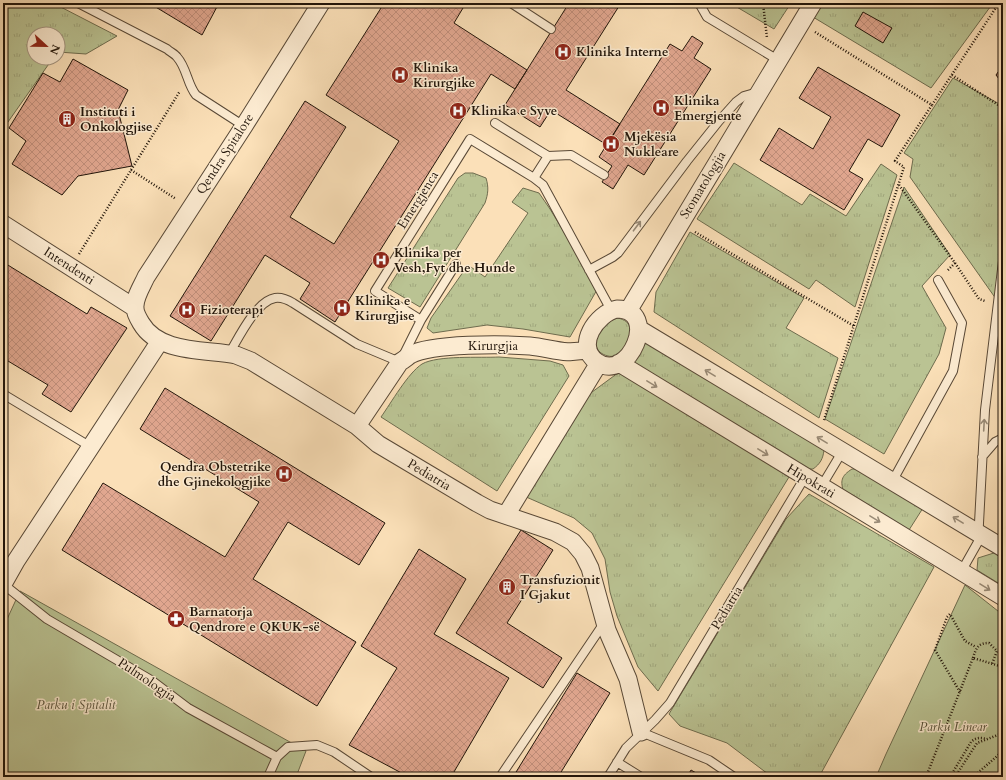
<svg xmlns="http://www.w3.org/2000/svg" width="1006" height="780" font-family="Cardo,serif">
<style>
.grass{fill:url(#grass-tufts);stroke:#6e6c4e}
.park{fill:#bac393;stroke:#6e6c4e}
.building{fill:url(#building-cross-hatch);stroke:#21150a}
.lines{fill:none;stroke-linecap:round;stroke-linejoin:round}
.lane-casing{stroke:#584836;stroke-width:10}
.street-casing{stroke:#584836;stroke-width:19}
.path{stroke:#21150a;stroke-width:2.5;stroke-dasharray:1 2;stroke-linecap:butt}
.lane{stroke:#fcebd1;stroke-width:8}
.street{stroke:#fcebd1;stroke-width:17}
.oneway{stroke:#998b77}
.labels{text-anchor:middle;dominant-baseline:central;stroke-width:3;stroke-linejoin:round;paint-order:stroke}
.poi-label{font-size:13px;font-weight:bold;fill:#21150a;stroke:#fcebd1;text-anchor:start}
.street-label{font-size:13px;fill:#21150a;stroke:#fcebd1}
.park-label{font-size:13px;font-style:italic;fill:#57523a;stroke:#fcebd1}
</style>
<defs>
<pattern id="grass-tufts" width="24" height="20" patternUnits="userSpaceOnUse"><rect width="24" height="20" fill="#bac393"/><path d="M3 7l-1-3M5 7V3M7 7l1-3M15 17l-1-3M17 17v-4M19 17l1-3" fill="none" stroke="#a0a77d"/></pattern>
<pattern id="building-cross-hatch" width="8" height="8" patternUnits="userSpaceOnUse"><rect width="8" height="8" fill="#e1a790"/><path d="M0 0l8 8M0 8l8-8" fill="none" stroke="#c18f7b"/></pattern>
</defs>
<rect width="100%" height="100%" fill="#fbe0b8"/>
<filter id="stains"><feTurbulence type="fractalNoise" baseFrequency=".005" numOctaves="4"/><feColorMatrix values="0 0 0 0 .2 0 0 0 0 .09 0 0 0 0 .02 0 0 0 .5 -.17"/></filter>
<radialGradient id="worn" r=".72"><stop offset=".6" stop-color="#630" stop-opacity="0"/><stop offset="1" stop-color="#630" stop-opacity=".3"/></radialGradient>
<path class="grass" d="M12,3h41l64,33 -31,18 -28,-2v-18h-24v24h19l-50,71v-121z
M730,3h61l-17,26z
M822,3h171l-62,85 -118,-71z
M953,78l50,28v185l-2,15 -91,-129 3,-18 -9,-6z
M734,163l68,42 8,-11 36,22 35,-52 16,11 -42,132 -39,-27 -7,9 -112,-70z
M465,173h8l13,5c3,10 2,16 -1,25l-65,104 -32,-19 70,-110z
M904,187l46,68 -28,31 24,42 -7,26 -55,100 -59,-35z
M523,188l16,5 11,16 48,79 -28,49 -47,-8 -36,-4 -54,8 -6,-5 4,-10 37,-53 17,12 43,-64 -16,-11z
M690,232l114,66 -18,30 52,30 -19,60 -165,-106 2,-20z
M618,318c7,2 10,4 13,10 -2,6 -2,14 -5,19 -1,2 -5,4 -7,6 -3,3 -7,4 -11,3 -24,-6 -8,-35 10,-38z
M647,340l177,110c-1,9 -4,14 -11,19h-8l-172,-106z
M499,357l51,4 13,4 6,11 -72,115 -116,-74c10,-14 27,-44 41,-53 16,-9 58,-6 77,-7z
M622,370l167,107 -131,214 -20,-24 -21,-51 -7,-24 -5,-33 -13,-26 -18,-15 -50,-22 64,-101z
M852,469h8l63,39 -14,22 -65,-37c-4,-12 -3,-17 8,-24z
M809,494l125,73 -115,210h-47l-45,-34 -47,-17 -11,-12 117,-195z
M997,552l-2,1 8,4v29l-26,-16 1,-12z"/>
<path class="park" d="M965,585l38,30v162h-127l10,-23z
M20,591l286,160 -10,26h-293v-149z"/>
<path class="building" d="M149,3h70l-17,32z
M374,3h92l-12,20 73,47 -12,19 -24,-15 -156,248 -35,-23 10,-16 -45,-28 -54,86 -41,-25 135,-215 41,26 -56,90 44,27 65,-103 -73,-46 55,-87z
M569,3h52l-55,87 54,34 -13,21 -56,-35 -11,17 -35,-22z
M863,12l29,16 -9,15 -28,-17z
M692,36l11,7 -9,15 17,11 -67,106 -16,-10 -15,24 -11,-7 10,-16 -13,-9 71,-113 12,7z
M73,59l55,31 -10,20 14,56 -54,10 -16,19 -50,-31 14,-23 -17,-13 34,-55 17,9z
M1003,65v19l-7,-9z
M818,67l82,48 -18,32 -14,-8 -19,32 14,8 -19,31 -84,-50 19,-32 34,21 18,-32 -32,-19z
M3,262l84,52 4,-7 36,21 -56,84 -29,-18 6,-9 -45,-27z
M165,388l220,135 -26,42 -71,-43 -35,57 103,63 -39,64 -255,-156 41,-67 122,74 34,-55 -119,-73z
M521,530l32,20 -46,73 55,35 -19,30 -87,-55z
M419,549l47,30 -32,55 75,44 -58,99h-42l-60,-32 48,-77 -36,-22z
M577,673l33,20 -52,84h-45z
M691,770l12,7h-16z"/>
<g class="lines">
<defs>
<path id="lane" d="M78,3l89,46c3,3 8,5 10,8 10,11 10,27 19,38l48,31
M511,3l40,26
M699,3l8,14 71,43
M495,123l53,33 23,-1 33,20
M534,178l14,-22
M589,270l24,-13 5,-4 69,-92 32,-40 17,-19 8,-6 14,-4
M421,320l-46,-29 95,-152 64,39 9,7 68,125
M229,354c9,-15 27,-53 46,-56 6,-1 13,2 18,5l64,41 43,18 21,-42 35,-56
M3,394l88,53
M982,457l13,-15 8,-4
M892,482l61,-111 9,-48 -24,-43
M821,487l21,-35
M961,572l17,-30 7,-132 18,-149
M3,584l44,35 104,61 37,28 89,49 -9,20
M641,732l68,28 25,17
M277,757l11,-10 29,-2 17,7 37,25
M617,762l24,15
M500,777l104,-154
M608,777l18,-29 29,-28 15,-17 135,-226"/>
<path id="street" d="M321,3l-77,123 -98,151c-4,9 -12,21 -11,31 0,5 3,10 6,15 18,31 65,26 95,32 5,2 10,4 15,6l106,65 21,18 99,59 13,7 65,22 18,10 10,12 7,14 17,62 21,49 13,53
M3,224l132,84
M617,309c44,0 12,75 -20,53 -23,-16 0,-49 20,-53z
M628,311l185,-308
M639,329l364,219
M619,363l384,234
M357,426l43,-64c4,-2 7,-5 10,-7 22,-12 94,-11 120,-9 21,2 37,10 58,3
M506,515l93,-152
M3,584l13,-23 144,-220"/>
</defs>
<use href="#lane" class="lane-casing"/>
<use href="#street" class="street-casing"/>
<path class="path" d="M763,3l4,35
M815,32l117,73 67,-102
M952,75l51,33
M131,170l45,29
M899,185l56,78 -8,8
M695,232l159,94
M79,254l101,-163
M955,263l24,36 6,2
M824,420l80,-253 -9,-6 37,-56
M973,658c3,-10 5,-15 16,-15l8,8 -5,13
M960,692l-25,-42 12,-33 3,-3 15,27 11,6
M956,776l-2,-2 -1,-2 18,-30c4,-4 9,-5 15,-3
M926,777l47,-119 30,9
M955,777l22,-34 26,-10
M973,777l30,-26"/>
<use href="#lane" class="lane"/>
<use href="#street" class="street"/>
</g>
<defs><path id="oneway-shaft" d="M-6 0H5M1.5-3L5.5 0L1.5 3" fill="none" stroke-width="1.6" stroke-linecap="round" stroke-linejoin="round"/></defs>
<g class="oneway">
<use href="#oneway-shaft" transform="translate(637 226) rotate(-53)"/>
<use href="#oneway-shaft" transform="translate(710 373) rotate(-149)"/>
<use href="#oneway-shaft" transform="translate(652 384) rotate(31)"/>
<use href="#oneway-shaft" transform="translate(984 425) rotate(-87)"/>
<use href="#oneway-shaft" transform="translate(822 440) rotate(-149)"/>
<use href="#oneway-shaft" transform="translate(763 452) rotate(31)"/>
<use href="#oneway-shaft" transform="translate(875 519) rotate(31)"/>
<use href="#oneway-shaft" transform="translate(958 520) rotate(-149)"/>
<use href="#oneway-shaft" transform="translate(985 587) rotate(32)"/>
</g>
<defs>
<symbol id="hospital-disc" viewBox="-11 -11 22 22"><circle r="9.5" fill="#8f2418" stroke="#fcebd1"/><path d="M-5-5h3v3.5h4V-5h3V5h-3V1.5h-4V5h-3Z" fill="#fff"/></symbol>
<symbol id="building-disc" viewBox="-11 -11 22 22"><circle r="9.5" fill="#8f2418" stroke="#fcebd1"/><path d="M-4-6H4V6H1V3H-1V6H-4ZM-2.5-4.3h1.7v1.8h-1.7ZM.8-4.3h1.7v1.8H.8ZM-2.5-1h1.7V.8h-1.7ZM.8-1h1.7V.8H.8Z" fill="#fff"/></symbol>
<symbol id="pharmacy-disc" viewBox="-11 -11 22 22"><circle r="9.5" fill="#8f2418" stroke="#fcebd1"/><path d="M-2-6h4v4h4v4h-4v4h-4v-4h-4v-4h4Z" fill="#fff"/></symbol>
</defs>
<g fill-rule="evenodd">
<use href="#hospital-disc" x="553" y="42" width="20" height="20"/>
<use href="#hospital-disc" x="390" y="65" width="20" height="20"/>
<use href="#hospital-disc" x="651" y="98" width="20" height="20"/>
<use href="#hospital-disc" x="448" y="101" width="20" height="20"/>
<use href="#building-disc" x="57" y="109" width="20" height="20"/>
<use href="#hospital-disc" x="601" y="134" width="20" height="20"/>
<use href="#hospital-disc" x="371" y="250" width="20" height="20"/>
<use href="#hospital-disc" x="332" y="298" width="20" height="20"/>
<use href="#hospital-disc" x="177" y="300" width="20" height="20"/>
<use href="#hospital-disc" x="274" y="464" width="20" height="20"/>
<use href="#building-disc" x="497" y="577" width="20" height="20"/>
<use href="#pharmacy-disc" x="166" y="609" width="20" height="20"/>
</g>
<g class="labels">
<g class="poi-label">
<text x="576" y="52">Klinika Interne</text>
<text x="413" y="68">Klinika<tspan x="413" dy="15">Kirurgjike</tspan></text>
<text x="674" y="101">Klinika<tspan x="674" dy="15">Emergjente</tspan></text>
<text x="471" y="111">Klinika e Syve</text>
<text x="80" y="112">Instituti i<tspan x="80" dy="15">Onkologjise</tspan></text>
<text x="624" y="137">Mjekësia<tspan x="624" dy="15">Nukleare</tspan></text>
<text x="394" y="253">Klinika per<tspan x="394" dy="15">Vesh,Fyt dhe Hunde</tspan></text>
<text x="355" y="301">Klinika e<tspan x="355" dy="15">Kirurgjise</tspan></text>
<text x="200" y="310">Fizioterapi</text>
<text x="271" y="467" text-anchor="end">Qendra Obstetrike<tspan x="271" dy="15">dhe Gjinekologjike</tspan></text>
<text x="520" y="580">Transfuzionit<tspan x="520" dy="15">I Gjakut</tspan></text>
<text x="189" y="612">Barnatorja<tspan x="189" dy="15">Qendrore e QKUK-së</tspan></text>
</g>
<g class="street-label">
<text transform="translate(225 154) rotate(-57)">Qendra Spitalore</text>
<text transform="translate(703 185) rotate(-59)">Stomatologjia</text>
<text transform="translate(418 200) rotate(-58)">Emergjenca</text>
<text transform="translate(69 266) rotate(33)">Intendenti</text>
<text x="493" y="346">Kirurgjia</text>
<text transform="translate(429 475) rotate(31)">Pediatria</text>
<text transform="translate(811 481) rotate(31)">Hipokrati</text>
<text transform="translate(727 608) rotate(-59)">Pediatria</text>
<text transform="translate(147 680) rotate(34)">Pulmologjia</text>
</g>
<g class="park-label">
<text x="76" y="705">Parku i Spitalit</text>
<text x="953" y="727">Parku Linear</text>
</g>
</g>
<rect width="1006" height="780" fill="none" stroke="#fbe0b8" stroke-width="16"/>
<rect x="4" y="4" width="998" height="772" fill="none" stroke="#21150a" stroke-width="2"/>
<rect x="8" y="8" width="990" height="764" fill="none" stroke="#21150a"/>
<g transform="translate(46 46) rotate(112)"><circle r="19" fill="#fcebd1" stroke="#a49581"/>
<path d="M0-3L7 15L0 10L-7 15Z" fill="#8f2418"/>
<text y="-6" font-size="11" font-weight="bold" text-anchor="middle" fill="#21150a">N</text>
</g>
<rect width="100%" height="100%" filter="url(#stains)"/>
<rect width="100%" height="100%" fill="url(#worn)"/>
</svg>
